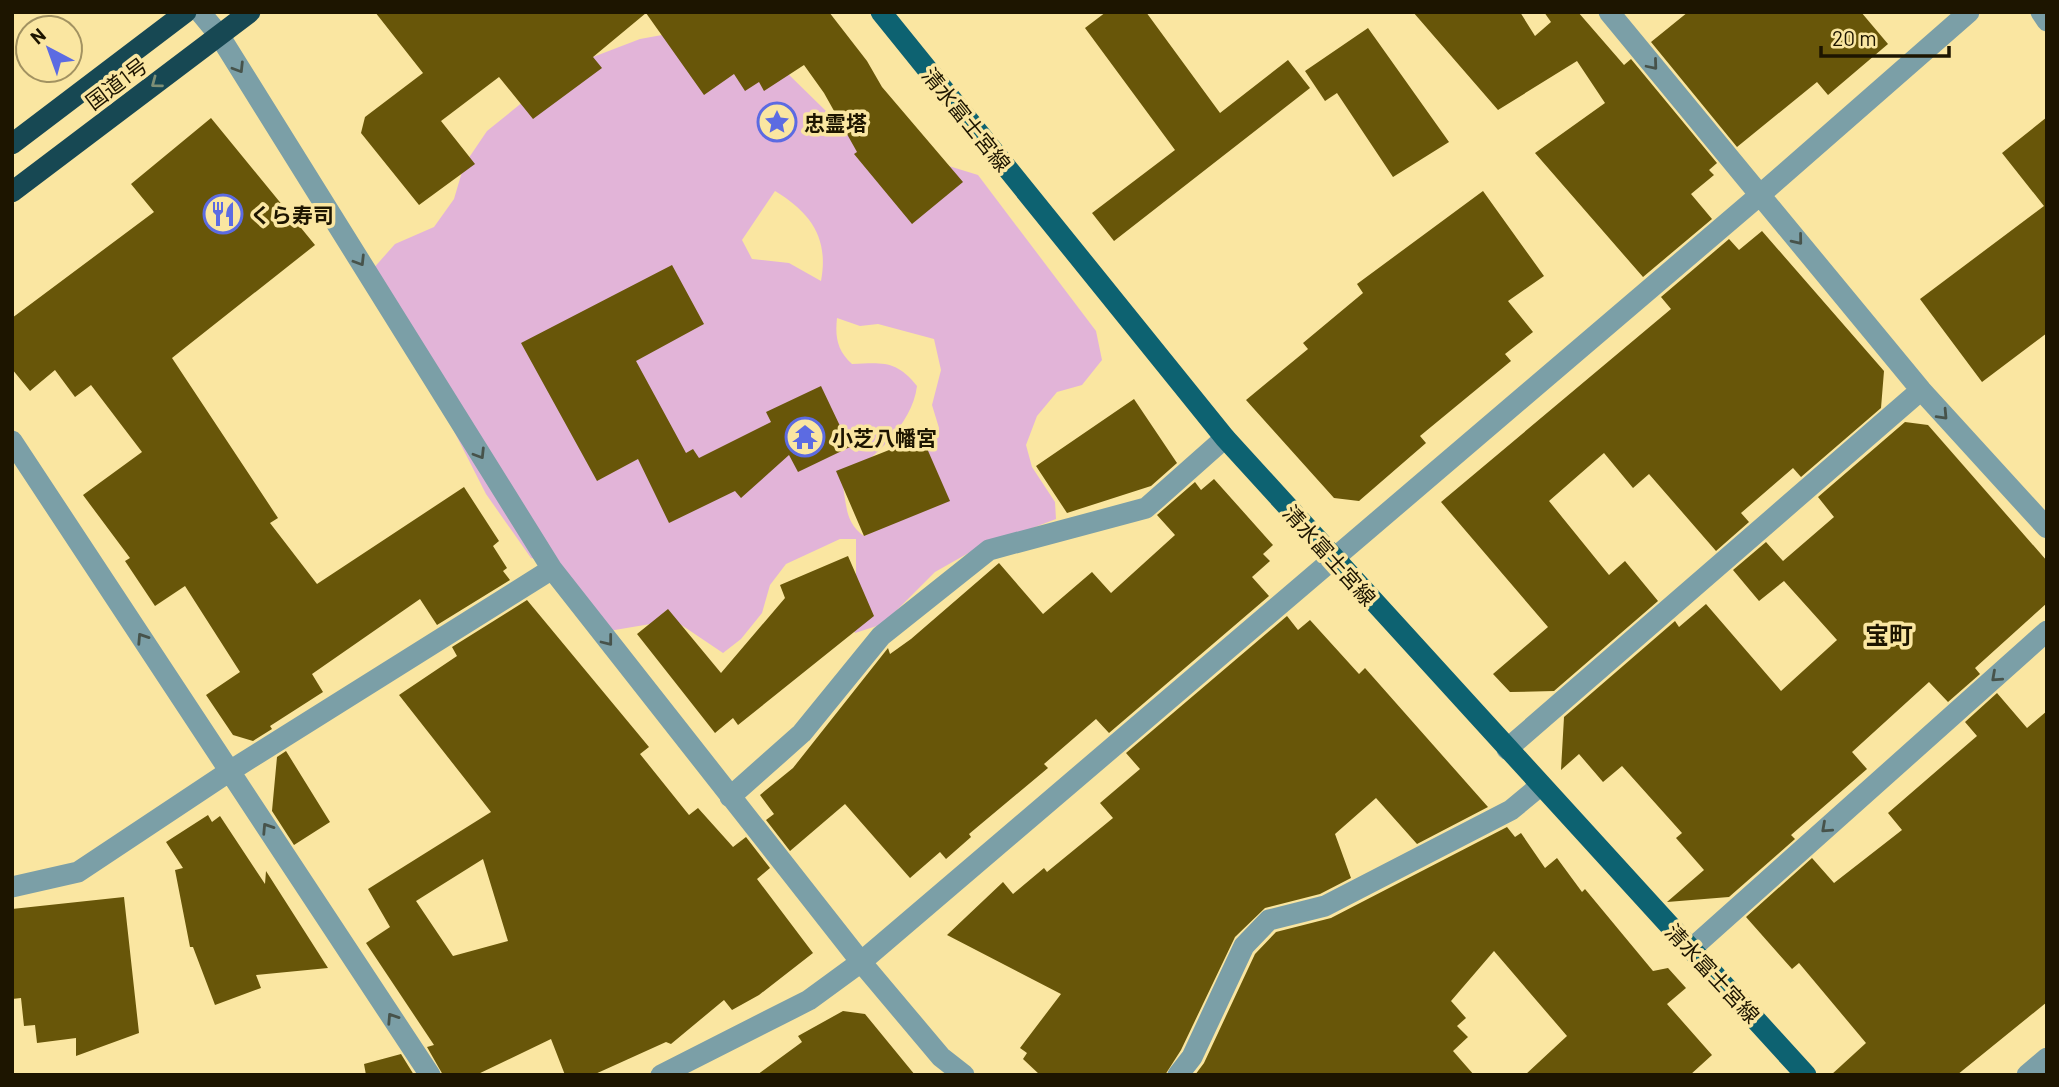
<svg xmlns="http://www.w3.org/2000/svg" width="2059" height="1087" font-family="Barlow,'Noto Sans JP',sans-serif">
<style>
.green{fill:#e2b4d8;fill-rule:evenodd}
.building{fill:#685609;fill-rule:evenodd}
.lines{fill:none;stroke-linecap:round;stroke-linejoin:round}
.minor{stroke:#7b9fa7;stroke-width:21}
.major{stroke:#0d6271;stroke-width:21}
.highway{stroke:#174853;stroke-width:21}
.oneway{stroke:#47534b}
.oneway2{stroke:#7d8f76}
.labels{text-anchor:middle;dominant-baseline:central;stroke-width:7;stroke-linejoin:round;paint-order:stroke}
.street-label{font-size:21px;fill:#1d1500;stroke:#fae6a1}
.poi-label{font-size:21px;font-weight:bold;fill:#1d1500;stroke:#fae6a1;text-anchor:start}
.quarter-label{font-size:24px;font-weight:bold;fill:#1d1500;stroke:#fae6a1}
</style>
<rect width="100%" height="100%" fill="#fae6a1"/>
<path class="green" d="M662,35l118,31 47,46 34,27 117,36 118,156 6,29 -20,25 -25,7 -20,24 -11,29 6,22 23,35 1,17 -84,32 -37,21 -52,52 -28,9 -8,-19 9,-40v-35h-16l-54,25 -16,21 -8,28 -21,26 -18,14 -49,-33 -71,12 -54,-69 -18,-5 -45,-64 -114,-224 23,-26 39,-17 20,-28 10,-34 23,-34 42,-34 64,-40 47,-18zM775,191c36,22 54,47 46,90l-32,-18 -37,-4 -10,-19zM837,318l23,8 18,-2 56,15 7,31 -9,35 7,23 -14,25 -24,66 -37,17c-20,-14 -17,-33 -22,-54 30,-24 70,-56 75,-96 -21,-26 -34,-23 -65,-22 -15,-14 -17,-27 -15,-46z"/>
<path class="building" d="M375,12h454l38,49 15,26 81,95 -51,42 -58,-70 3,-2 -33,-59 -20,-28 -40,26 -5,-9 -14,9 -11,-17 -30,21 -58,-82 -53,44 9,11 -69,51 -34,-42 -58,44 34,43 -56,41 -58,-72 4,-16 58,-44z
M1106,12h40l74,101 68,-53 22,28 -196,153 -22,-28 83,-63 -90,-122z
M1413,12h107l15,24 16,-14 -7,-10h34l46,53 7,-6 86,104 -8,7 5,5 -23,19 21,25 -69,58 -108,-124 70,-50 -28,-42 -79,49z
M1688,12h173l27,32 -60,51 -11,-13 -80,65 -86,-105z
M1368,28l81,114 -56,35 -56,-84 -12,8 -20,-30z
M2047,117v216l-65,49 -62,-83 124,-93 -42,-53z
M211,118l104,127 -143,113 106,160 -8,5 47,61 147,-97 35,54 -6,5 14,22 -4,3 7,9 -73,45 -17,-26 -108,75 11,18 -53,34 2,3 -19,12 -20,-6 -27,-40 34,-23 -55,-86 -30,20 -30,-45 5,-3 -47,-63 59,-43 -51,-67 -16,12 -20,-27 -25,21 -18,-22v-51l142,-106 -23,-28z
M1483,191l61,85 -36,25 25,31 -28,22 6,7 -91,75 6,7 -67,58 -25,-3 -88,-98 62,-51 -5,-6 60,-50 -6,-9z
M1762,231l122,140 -3,37 -80,69 -8,-9 -52,45 8,9 -33,29 -67,-77 -16,14 -29,-35 -55,48 60,74 16,-14 33,40 -104,90 -44,1 -17,-18 55,-47 -107,-125 230,-193 -10,-12 68,-58 10,11z
M672,265l32,59 -68,37 50,92 7,-4 6,9 72,-36 -5,-10 55,-26 29,61 -52,25 -9,-17 -48,43 -6,-7 -66,32 -31,-64 -41,22 -76,-138z
M1134,399l43,64 -26,23 -84,27 -31,-47z
M1905,422l23,3 119,136v42l-72,65 5,6 -32,28 -19,-20 -77,70 15,17 -76,66 4,4 -66,58 -62,5 37,-32 -28,-32 6,-5 -60,-67 -19,16 -24,-28 -18,16 3,-53 111,-96 4,6 27,-23 75,87 56,-51 -53,-59 -25,20 -26,-31 33,-28 17,19 51,-44 -16,-20z
M922,437l28,64 -86,35 -28,-65z
M1214,479l59,66 -10,9 7,7 -18,16 17,19 -160,137 -13,-14 -52,45 4,4 -79,66 2,3 -25,22 -6,-7 -30,26 -65,-74 -55,47 -24,-31 8,-6 -14,-19 33,-27 95,-120 2,6 21,-15 88,-76 44,51 49,-42 19,21 64,-58 -18,-20 38,-33 6,8z
M848,556l26,60 -136,109 -5,-7 -18,15 -78,-99 31,-25 53,64 64,-75 -5,-13z
M527,600l122,147 -9,7 49,61 9,-7 35,39 13,-10 24,31 -13,11 56,74 -54,42 -27,15 -8,-10 -53,44 -5,-2 -73,33h-28l-14,-36 -75,36h-33l-16,-28 7,-2 -68,-102 24,-16 -22,-38 123,-77 -92,-117 58,-39 -5,-9zM483,859l25,82 -55,15 -37,-55z
M1287,616l11,14 12,-10 49,54 6,-6 123,139 -71,37 -41,-46 -41,36 16,44 -31,16 -55,14 -30,29 -54,113 -16,25h-125l-17,-16 4,-6 -7,-5 41,-54 -114,-59 56,-53 10,12 31,-26 3,4 66,-54 -13,-15 40,-34 -14,-16z
M1997,693l30,35 20,-17v291l-90,73h-126l35,-32 -67,-80 -7,6 -46,-52 66,-59 22,25 68,-53 -14,-17 89,-77 -12,-14z
M286,751l44,71 -36,23 -22,-34 5,-54z
M208,815l4,7 8,-6 45,68 1,-13 62,97 -72,7 5,13 -46,17 -22,-58h-3l-15,-77 8,-2 -17,-26z
M1507,827l8,10 6,-4 24,35 12,-10 25,34 3,-3 68,82 15,-3 18,20 -19,16 45,51 -22,20h-165l42,-39 -73,-85 -43,50 15,17 -9,8 11,11 -15,14 21,24h-279l9,-12 51,-109 21,-22 55,-14z
M124,897l15,136 -63,23v-18l-39,5 -2,-18 -11,1 -3,-28 -9,1v-90z
M843,1011l22,3 50,61h-158l45,-33 -4,-6z
M401,1054l13,21h-48l-2,-11z"/>
<g class="lines">
<path class="minor" d="M200,12l19,23 333,534 309,393 80,95 23,18
M1609,12l312,378 126,138
M2041,12l6,9
M12,441l418,634
M1507,749l414,-359
M730,797l72,-64 79,-97 108,-86 157,-42 79,-70
M12,887l66,-15 152,-101 322,-202
M1691,949l356,-318
M661,1075l148,-75 52,-38 900,-768 208,-182
M1178,1075l14,-18 52,-111 25,-26 56,-14 186,-96 29,-24
M2027,1075l20,-17"/>
<path class="major" d="M881,12l344,426 581,637"/>
<path class="highway" d="M12,144l174,-132
M12,192l238,-180"/>
</g>
<defs><path id="oneway-chevron" d="M-2-3.5L2.5 0L-2 3.5" fill="none" stroke-width="1.6" stroke-linecap="round" stroke-linejoin="round" transform="scale(1.75)"/></defs>
<g class="oneway">
<use href="#oneway-chevron" transform="translate(1653 65) rotate(50)"/>
<use href="#oneway-chevron" transform="translate(239 68) rotate(58)"/>
<use href="#oneway-chevron" transform="translate(1798 240) rotate(51)"/>
<use href="#oneway-chevron" transform="translate(360 261) rotate(58)"/>
<use href="#oneway-chevron" transform="translate(1943 415) rotate(47)"/>
<use href="#oneway-chevron" transform="translate(480 454) rotate(58)"/>
<use href="#oneway-chevron" transform="translate(142 638) rotate(-123)"/>
<use href="#oneway-chevron" transform="translate(608 641) rotate(52)"/>
<use href="#oneway-chevron" transform="translate(1996 677) rotate(138)"/>
<use href="#oneway-chevron" transform="translate(267 828) rotate(-123)"/>
<use href="#oneway-chevron" transform="translate(1826 828) rotate(138)"/>
<use href="#oneway-chevron" transform="translate(392 1018) rotate(-123)"/>
</g>
<use class="oneway2" href="#oneway-chevron" transform="translate(156 83) rotate(143)"/>
<defs>
<symbol id="sight-ring" viewBox="-11 -11 22 22"><circle r="9.5" fill="#fae6a1" stroke="#5c6be2" stroke-width="1.5"/><path d="M0-6L1.8-2.2L6-1.7L2.9 1.2L3.7 5.4L0 3.3L-3.7 5.4L-2.9 1.2L-6-1.7L-1.8-2.2Z" fill="#5c6be2"/></symbol>
<symbol id="restaurant-ring" viewBox="-11 -11 22 22"><circle r="9.5" fill="#fae6a1" stroke="#5c6be2" stroke-width="1.5"/><path d="M-5-6h1v4h1v-4h1v4h1v-4h1v5L-1.5 .5V6h-2V.5L-5-1ZM5-6V6H3V1.5H1.5Q1.5-4 5-6Z" fill="#5c6be2"/></symbol>
<symbol id="temple-ring" viewBox="-11 -11 22 22"><circle r="9.5" fill="#fae6a1" stroke="#5c6be2" stroke-width="1.5"/><path d="M0-6L5-2H3V0L6.5 2.5H4V6H1.5V3h-3V6H-4V2.5H-6.5L-3 0V-2H-5Z" fill="#5c6be2"/></symbol>
</defs>
<g fill-rule="evenodd">
<use href="#sight-ring" x="755" y="100" width="44" height="44"/>
<use href="#restaurant-ring" x="201" y="192" width="44" height="44"/>
<use href="#temple-ring" x="783" y="415" width="44" height="44"/>
</g>
<g class="labels">
<g class="street-label">
<text transform="translate(116 83) rotate(-37)">国道1号</text>
<text transform="translate(967 119) rotate(51)">清水富士宮線</text>
<text transform="translate(1330 555) rotate(48)">清水富士宮線</text>
<text transform="translate(1713 973) rotate(47)">清水富士宮線</text>
</g>
<g class="poi-label">
<text x="804" y="122">忠霊塔</text>
<text x="250" y="214">くら寿司</text>
<text x="832" y="437">小芝八幡宮</text>
</g>
<g class="quarter-label">
<text x="1889" y="634">宝町</text>
</g>
</g>
<rect width="2059" height="1087" fill="none" stroke="#1d1500" stroke-width="28"/>
<g transform="translate(49 49) rotate(319)"><circle r="33" fill="#fae6a1" stroke="#a29261" stroke-width="2"/>
<path d="M0-5L12 26L0 18L-12 26Z" fill="#5c6be2"/>
<text y="-10" font-size="19" font-weight="bold" text-anchor="middle" fill="#1d1500">N</text>
</g>
<path d="M1821 46v10h128v-10" fill="none" stroke="#1d1500" stroke-width="3.5"/>
<text x="1832" y="46" font-size="21" fill="#1d1500" stroke="#fae6a1" stroke-width="5" paint-order="stroke">20 m</text>
</svg>
